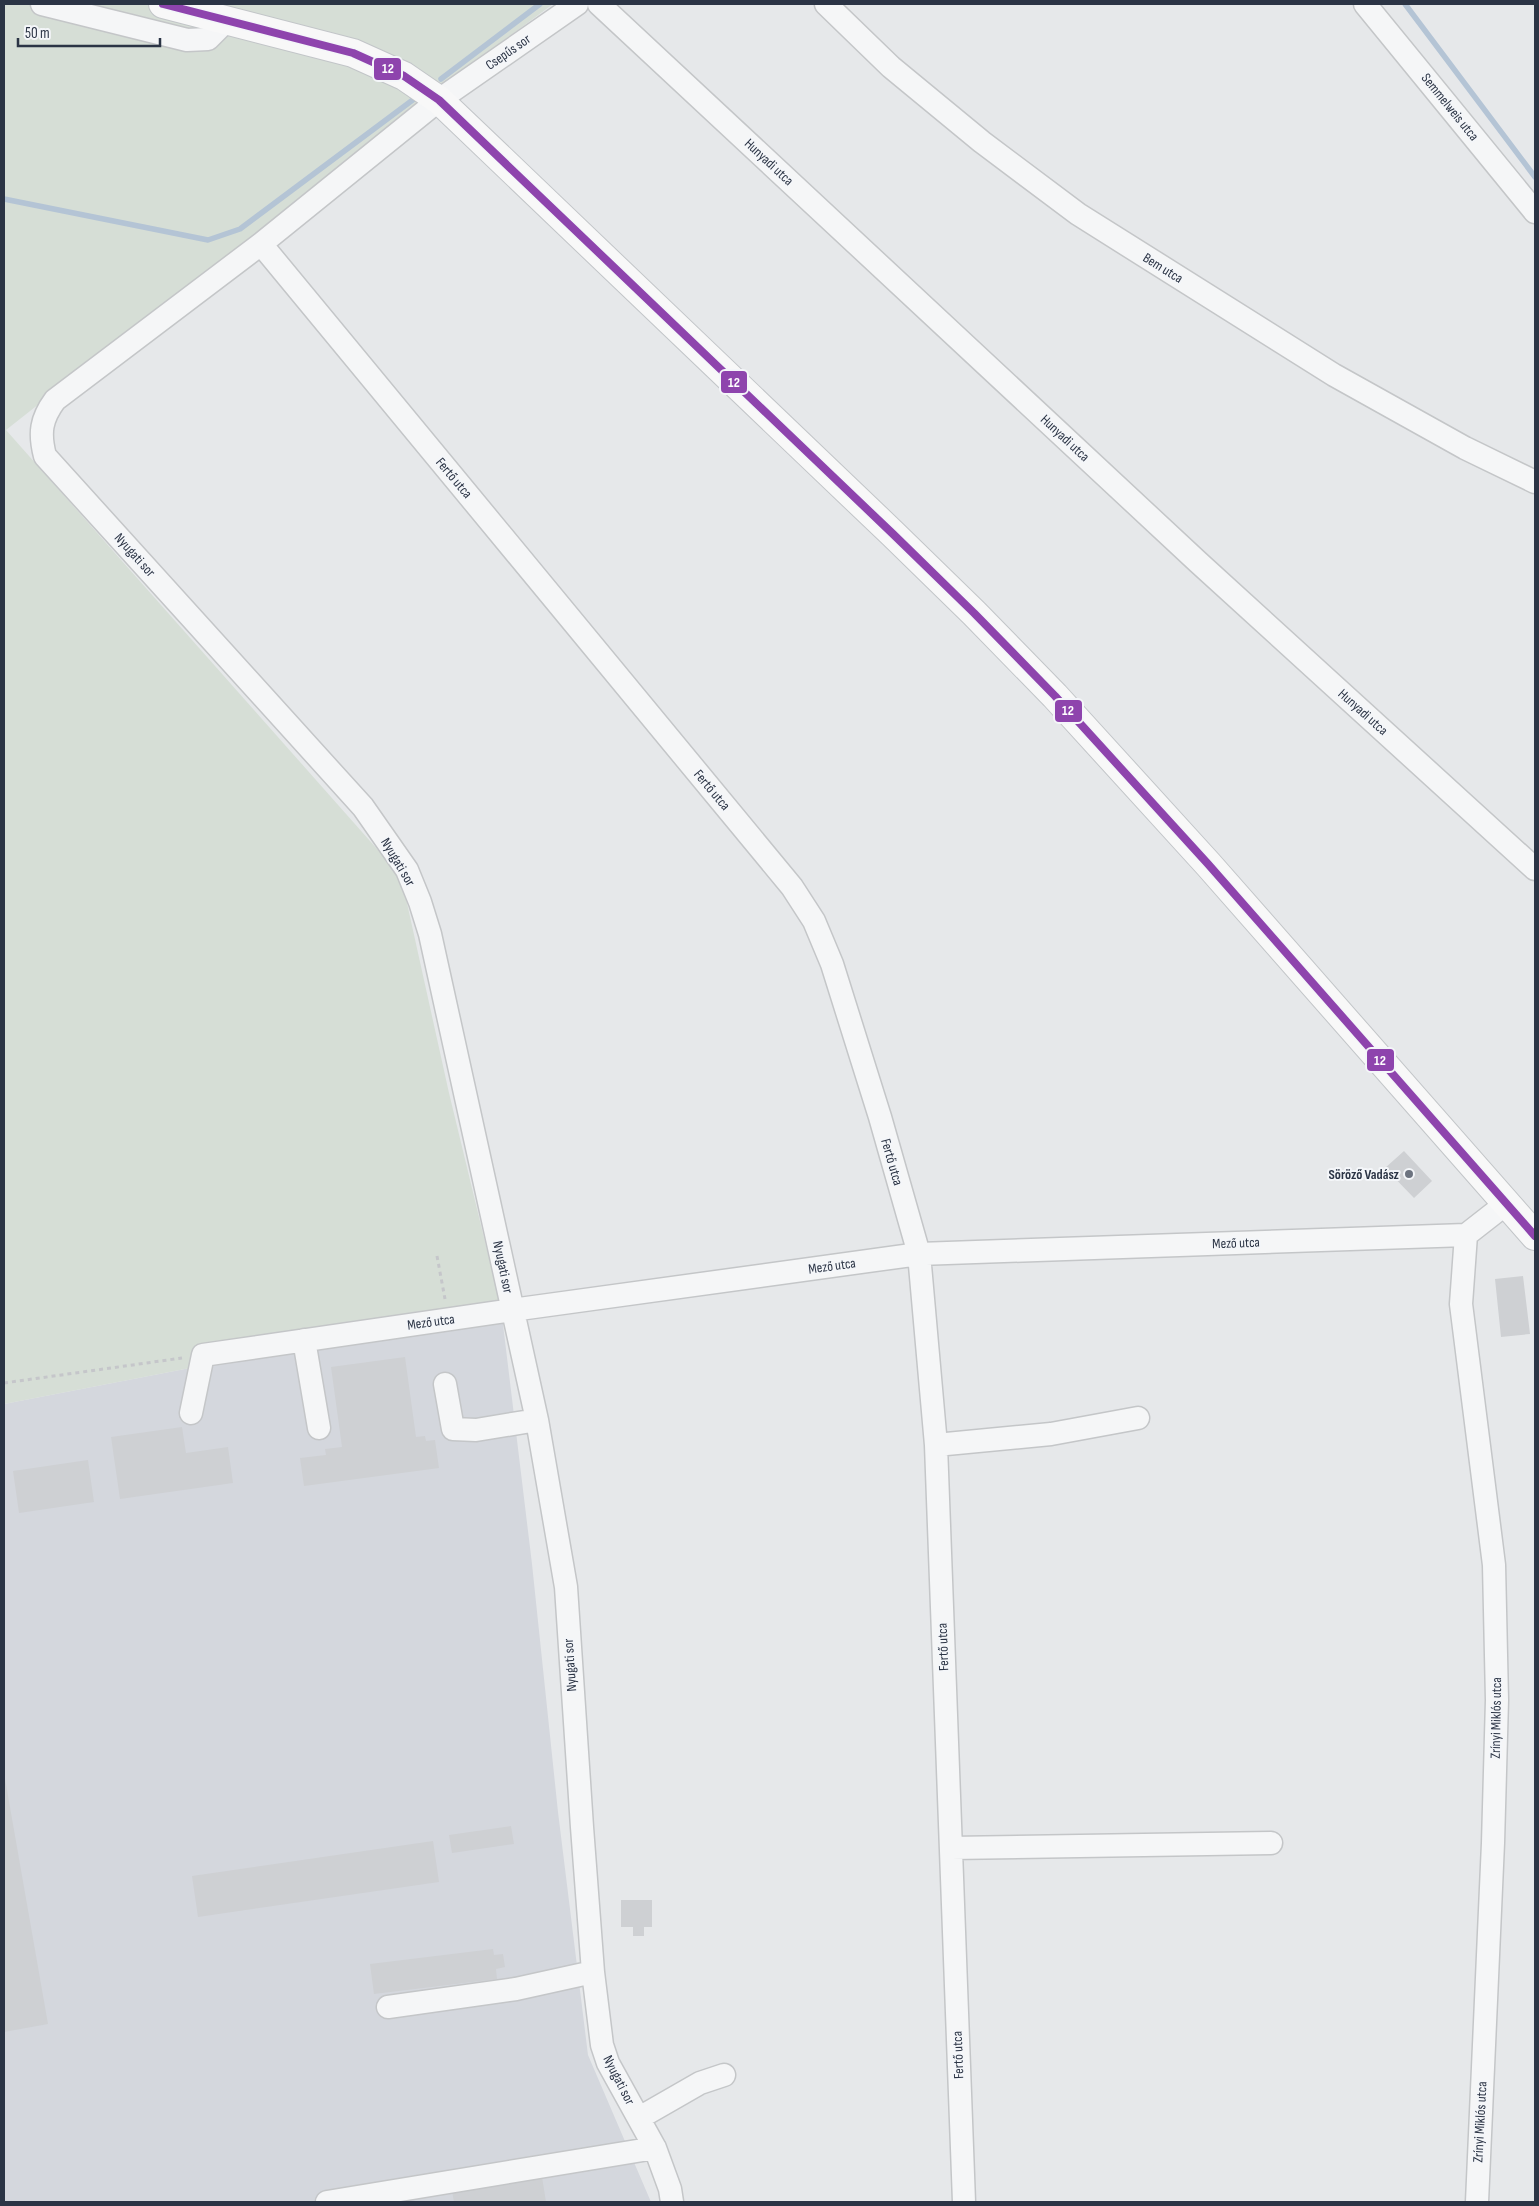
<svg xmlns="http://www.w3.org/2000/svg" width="1539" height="2206" font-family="'Sofia Sans Condensed',sans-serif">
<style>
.built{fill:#d4d7dd}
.green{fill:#d6ded6}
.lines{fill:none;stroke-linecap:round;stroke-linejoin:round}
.stream{stroke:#b4c4d5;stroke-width:5.5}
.building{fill:#ced0d3}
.minor-casing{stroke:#c4c6c8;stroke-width:25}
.major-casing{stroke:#c2c5c8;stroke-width:30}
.path{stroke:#c5c6ca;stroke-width:3;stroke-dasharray:4 4;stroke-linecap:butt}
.minor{stroke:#f5f6f7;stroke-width:22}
.major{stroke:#f8f8f8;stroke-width:28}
.bus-1-casing{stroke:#f4f6f9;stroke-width:11}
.bus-1{stroke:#8e44ad;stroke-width:8}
.poi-dot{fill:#6c737f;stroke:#f4f6f9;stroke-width:2}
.labels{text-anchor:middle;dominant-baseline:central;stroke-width:4;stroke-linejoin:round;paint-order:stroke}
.street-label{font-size:14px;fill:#2b3445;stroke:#f4f6f9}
.poi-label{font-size:14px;font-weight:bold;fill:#2b3445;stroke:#f4f6f9;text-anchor:end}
.line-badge{stroke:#f4f6f9;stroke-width:2}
.badge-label{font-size:14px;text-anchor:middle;font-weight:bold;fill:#fff}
</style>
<rect width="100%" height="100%" fill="#e6e8ea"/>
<path class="built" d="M501,1308l31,256 26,248 30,243 63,147h-647v-798z"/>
<path class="green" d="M4,4h549l-110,81 -437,345 395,446 48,217 52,215 -497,96z"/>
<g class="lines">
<path class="stream" d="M1405,4l130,173
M441,79l99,-75
M4,199l204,41 32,-11 174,-130"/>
</g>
<path class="building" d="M1404,1151l28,30 -18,17 -29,-30z
M1523,1276l7,58 -29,3 -6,-58z
M405,1357l11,80 9,-1 1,5 9,-1 4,28 -135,18 -4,-28 26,-3 -1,-6 17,-2 -11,-80z
M182,1427l4,26 42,-6 5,36 -113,16 -9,-62z
M88,1460l6,42 -75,11 -6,-42z
M4,1773l44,251 -44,8z
M511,1826l3,18 -62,9 -3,-18z
M433,1841l6,41 -241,35 -6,-41z
M621,1900h31v27h-8v9h-11v-9h-12z
M493,1949l1,6 9,-1 2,13 -9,2 1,10 -123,15 -4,-30z
M542,2177l4,25h-92l-2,-11z"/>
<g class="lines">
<defs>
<path id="minor" d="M42,4l145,36 21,-1 19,-19
M577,4l-138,96 -178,144 -206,156c-14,19 -16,33 -10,56l318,351 44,63 13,32 10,32 107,486 29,167 16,240 11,145 9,73 6,18 47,85 15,41 2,13
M599,4l599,558 337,307
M826,4l65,63 91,75 96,72 256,161 131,73 70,34
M1365,4l170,208
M261,244l531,643 22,34 18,43 48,153 39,137 17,191 28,757
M1466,1235l-5,69 33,261 3,135 -4,143 -16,359
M1466,1235l41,-32
M304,1340l15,88
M445,1384l8,45 23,1 61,-10
M191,1413l12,-58 309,-45 407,-56 547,-19
M936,1445l115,-11 87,-16
M951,1848l320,-5
M388,2007l128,-18 77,-17
M639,2118l61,-35 24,-8
M327,2202l328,-54"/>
<path id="major" d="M163,4l190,49 51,23 35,24 454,434 81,79 81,83 153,168 327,372"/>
</defs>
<use href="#minor" class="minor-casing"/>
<use href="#major" class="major-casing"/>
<path class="path" d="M437,1256l8,43
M4,1383l178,-25"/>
<use href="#minor" class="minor"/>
<use href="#major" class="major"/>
<defs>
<path id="bus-1" d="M163,4l190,49 51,23 35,24 454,434 81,79 81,83 153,168 327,372"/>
</defs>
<use href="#bus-1" class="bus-1-casing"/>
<use href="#bus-1" class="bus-1"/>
</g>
<circle class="poi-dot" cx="1409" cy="1174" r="5"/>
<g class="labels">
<g class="street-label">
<text transform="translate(508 52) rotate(-35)">Csepűs sor</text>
<text transform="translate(1450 107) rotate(51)">Semmelweis utca</text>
<text transform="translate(769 162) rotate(43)">Hunyadi utca</text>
<text transform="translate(1163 268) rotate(32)">Bem utca</text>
<text transform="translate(1065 438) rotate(43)">Hunyadi utca</text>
<text transform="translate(454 478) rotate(50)">Fertő utca</text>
<text transform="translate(135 555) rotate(48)">Nyugati sor</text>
<text transform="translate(1363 712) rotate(42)">Hunyadi utca</text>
<text transform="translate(712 790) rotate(50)">Fertő utca</text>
<text transform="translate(398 862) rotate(59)">Nyugati sor</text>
<text transform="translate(892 1162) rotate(74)">Fertő utca</text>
<text transform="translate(1236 1243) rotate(-2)">Mező utca</text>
<text transform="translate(832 1266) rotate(-8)">Mező utca</text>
<text transform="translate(503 1267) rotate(78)">Nyugati sor</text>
<text transform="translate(431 1322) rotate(-8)">Mező utca</text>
<text transform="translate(943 1647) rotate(-92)">Fertő utca</text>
<text transform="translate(570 1665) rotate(-94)">Nyugati sor</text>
<text transform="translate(1496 1718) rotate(-89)">Zrínyi Miklós utca</text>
<text transform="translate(958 2055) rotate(-92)">Fertő utca</text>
<text transform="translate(619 2080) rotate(63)">Nyugati sor</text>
<text transform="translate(1480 2122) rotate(-87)">Zrínyi Miklós utca</text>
</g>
<g class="poi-label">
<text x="1399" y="1174">Söröző Vadász</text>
</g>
</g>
<g class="line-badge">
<rect x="373" y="57" width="29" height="24" rx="5" fill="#8e44ad"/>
<rect x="720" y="370" width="28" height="24" rx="5" fill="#8e44ad"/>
<rect x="1054" y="699" width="29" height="24" rx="5" fill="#8e44ad"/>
<rect x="1366" y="1048" width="29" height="24" rx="5" fill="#8e44ad"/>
</g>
<g class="badge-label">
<text x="388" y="73">12</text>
<text x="734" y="387">12</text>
<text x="1068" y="715">12</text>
<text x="1380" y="1065">12</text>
</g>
<rect width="1539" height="2206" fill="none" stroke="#2b3445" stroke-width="10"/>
<path d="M18 38v8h142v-8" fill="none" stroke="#2b3445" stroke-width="2.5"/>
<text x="25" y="38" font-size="15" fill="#2b3445" stroke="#f4f6f9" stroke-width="4" paint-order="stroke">50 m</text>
</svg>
